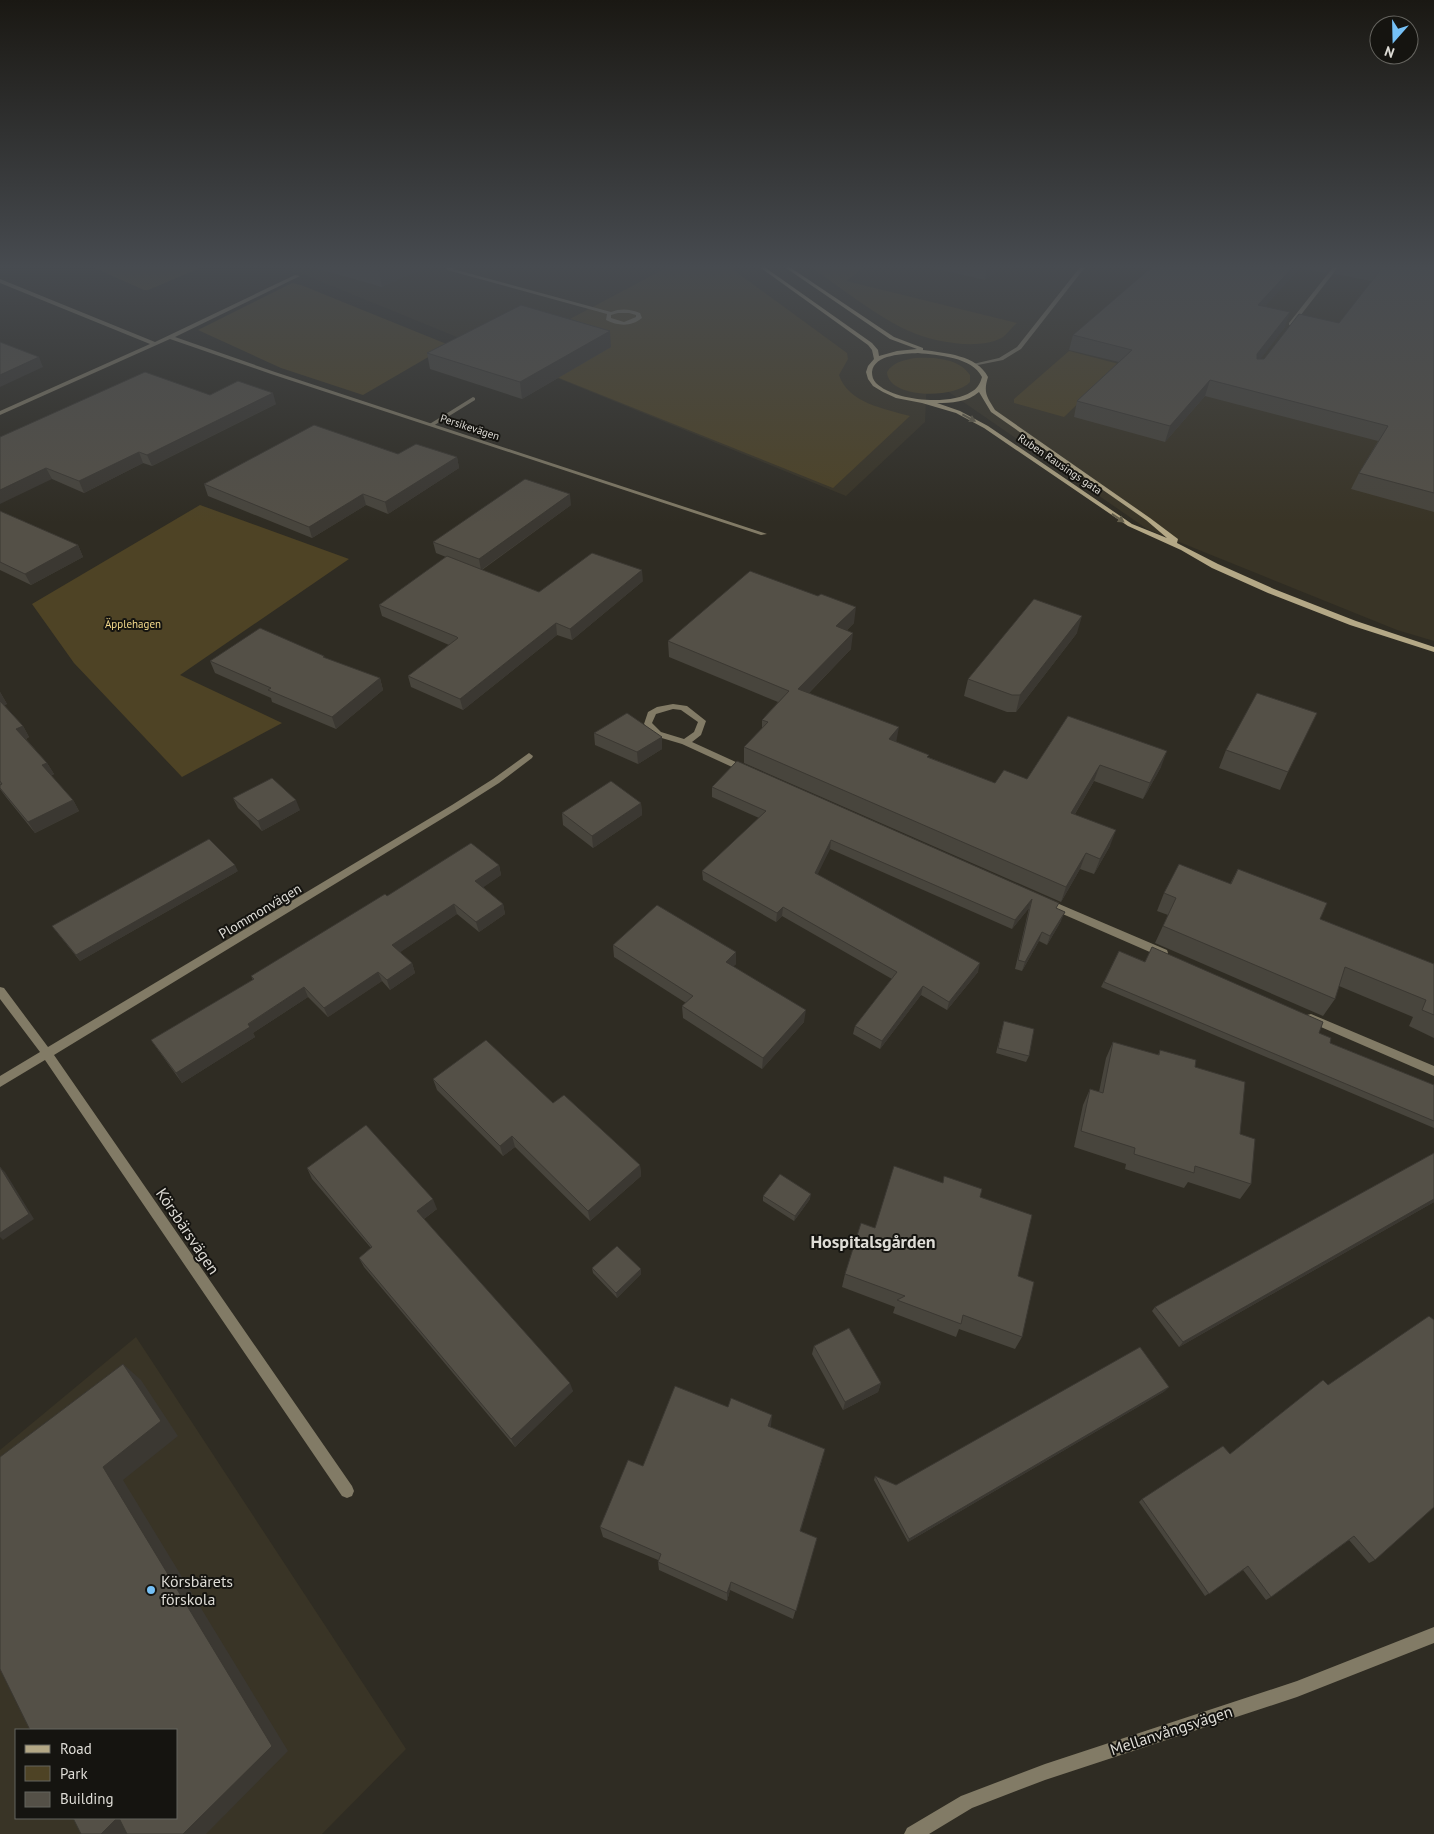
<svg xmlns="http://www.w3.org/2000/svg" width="1434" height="1834" font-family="'PT Sans',sans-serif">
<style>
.built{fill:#393426;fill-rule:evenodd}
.green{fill:#4e4325}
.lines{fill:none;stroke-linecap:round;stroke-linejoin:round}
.lane{fill:#827b66;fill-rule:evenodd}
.street{fill:#827b66;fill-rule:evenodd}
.secondary{fill:#b4a886;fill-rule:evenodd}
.wall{fill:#48453d}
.shaded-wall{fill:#3b3832}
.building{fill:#545047;stroke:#3b3832}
.oneway{fill:#645e4b}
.poi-dot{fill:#75c0f6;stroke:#151410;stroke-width:2}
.labels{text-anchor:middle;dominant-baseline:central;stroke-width:4;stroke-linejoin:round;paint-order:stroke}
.far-street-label{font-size:11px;fill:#dedcd6;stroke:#151410}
.far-park-label{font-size:11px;fill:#f3d98b;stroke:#151410}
.street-label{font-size:14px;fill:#dedcd6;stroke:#151410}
.near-street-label{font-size:16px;fill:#dedcd6;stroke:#151410}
.near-poi-label{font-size:16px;fill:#dedcd6;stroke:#151410;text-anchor:start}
.near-neighbourhood-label{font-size:18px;font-weight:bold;fill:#dedcd6;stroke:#151410}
</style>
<rect width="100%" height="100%" fill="#2f2c23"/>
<path class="built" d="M273,266h1161v375l-37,-11 -250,-101 -220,-152 -2,45 -79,74 -541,-221z
M136,1337l270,412 -84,85h-322v-384zM16,1730h160v88h-160z"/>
<path class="green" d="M90,266h115l-57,24h-4z
M670,266h58l119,87 1,6 -9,16c9,28 46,34 71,41l-77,72 -331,-133z
M809,266h57l-20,15 171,42c-5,4 -9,10 -14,14 -22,14 -71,5 -94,-6 -32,-14 -70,-45 -100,-65z
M292,283l9,2 148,60 -86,50 -82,-27 -83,-38z
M1069,351l50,13 -55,53 -50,-14v-4z
M915,358c18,-1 44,0 55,17v7c-15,17 -82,17 -83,-10 6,-10 17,-12 28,-14z
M200,505l149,54 -169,116 102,48 -100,54 -108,-114 -42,-59z"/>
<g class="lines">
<path class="lane" d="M451,266h6l-4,3 158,43c10,-4 19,-3 29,1l2,5c-11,9 -24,8 -36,2l1,-6 -160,-44v-2zM618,313h11l7,2v2l-12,5 -13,-4v-3z
M1334,266h5l-46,59h-4v-2z
M473,397l2,1v2l-42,26 -5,-1z
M673,704l14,2 19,15 -5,14 -9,7 57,26 1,2 -1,2h-6l-61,-28 -27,-8 -11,-12 4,-12 9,-5zM673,709l8,1 17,12 -4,10 -10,7 -23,-7 -9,-9 4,-9z
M1045,898l122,52 1,3 -1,3h-8l-117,-51 -2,-3 2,-3z
M1311,1014l123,52v10l-127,-55 -1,-3 1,-3z"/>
<path class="street" d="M1081,266h5l-65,83 -18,11 -30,6v-2l26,-6 18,-11z
M295,275l5,1 -125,61 100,35 492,162 -6,1 -490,-161 -101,-35 -170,76v-4l150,-67 -150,-61v-4l155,63z
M529,753l4,3 -1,2 -33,25 -41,26 -404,246 298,431 2,5 -2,5 -5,2 -5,-2 -297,-436 -45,27v-11l40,-24 -40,-53v-12l4,1 44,59 404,-242 41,-26z
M1434,1627v16l-137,54 -252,83 -73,28 -43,26h-25l3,-6 54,-32 84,-32 252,-83z"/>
<path class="secondary" d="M758,266h5l109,77 6,7 1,6 18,-5 20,-2 -27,-10 -107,-73h5l106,71 29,11v2c22,3 54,5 65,27 -5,16 -1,20 7,33l155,108 28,21 -1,4 41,21 56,25 82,32 78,26v5l-84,-27 -82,-32 -56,-25 -31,-18 -53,-24 -144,-98 -28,-15 -34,-10 -26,-5 -13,-6 -10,-6 -5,-7 -2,-7 2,-6 6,-7 -2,-9 -4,-5zM918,353c20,2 54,4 64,24 -2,7 -5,12 -11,15 -21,14 -77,9 -95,-9 -3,-3 -4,-7 -4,-11 2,-18 32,-18 46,-19zM979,392l12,20 155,108 21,18 -35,-14 -144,-98 -28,-15 -23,-8c14,0 31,-1 42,-11z"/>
</g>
<path class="wall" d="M308,266h120l-46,21z
M925,266h78l-18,14z
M1153,266h179l-6,7 -26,-5 -35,38 20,21 -25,32h4l75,-36 33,-42 -37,-7 3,-8h96v246l-83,-23 8,-16 19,-32 -173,-45 -40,46 -91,-25 3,-16 42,-39 -50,-12 4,-15z
M611,347l-89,52 -92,-30 -3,-16z
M210,395l66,9 -124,62 -9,-3 -59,30 -32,-14 -52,-42z
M398,454l59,3 2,11 -71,46 -22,-9 -54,33 -104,-42 -4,-12z
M571,505l-89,65 57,22 104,-11 -71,59 -15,-5 -94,75 -52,-23 -3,-11 41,-31 -67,-29 -3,-11 67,-48 -10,-4 -3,-11z
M0,511l78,34 5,12 -52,28 -31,-15z
M854,623l-7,7 4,19 -42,44 88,49 31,15 67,26 32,-4 41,-63 93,51 -18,32 -49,-18 -19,33 35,32 -16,28 -14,-5 -19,33 -317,-139v-16l18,-18v-9l16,-18 -109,-45 -1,-16z
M1077,633l-61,79h-9l-43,-16 4,-17z
M324,656l1,2 55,20 3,12 -47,39 -64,-27 -1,-4 -56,-25 -5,-12z
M0,692l7,12 -3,1 19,21 6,11 -3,2 21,24 7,11 -3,2 22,24 6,11 -44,22 -29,-36 -6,-8v-4h1l-1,-1z
M594,733l68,4v12l-24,15 -43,-19z
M1226,750l62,22 -8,18 -61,-22z
M712,787l345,122 4,12 -14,24 -8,-4 -17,30 -7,-2 14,-61 -17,21 -182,-80 -13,25 161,98 -31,38 -26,-15 -41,54 -27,-15 2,-8 37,-47 -110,-63 -6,6 -73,-42 -1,-9 57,-53 -47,-21z
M233,798l67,12 -38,21 -24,-23z
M641,803l1,12 -49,33 -30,-23 -1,-12z
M499,865l2,10 -18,12 20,17 2,10 -26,18 -22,-18 -57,38 12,11 3,10 -25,17 -8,-9 -54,36 -20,-20 -55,36 2,4 -73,46 -31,-43 102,-60 -2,-4 136,-80z
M1238,869l82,50 114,45v74l-25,-12 4,-9 -74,-31 -4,13 -12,17 -168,-73 13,-28 -11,-4 7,-18 66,-9z
M238,871l-158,90 -28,-35z
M613,945l123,7v12l-3,2 71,56 -42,47 -79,-51 -1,-12 4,-3 -72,-46z
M1119,951l200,82 11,10 104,42v43l-333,-141z
M1004,1021l25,35 -3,6 -30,-9z
M1113,1042l45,13 2,-5 35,17 45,67 11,50 -11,15 -52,-17 -4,6 -59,-19 1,-5 -52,-17 9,-42 7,-16 9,3 7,-34z
M433,1079l120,24 87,62 1,11 -51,45 -75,-74 -12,9 -66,-66z
M1434,1153v49l-255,145 -27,-36 3,-4z
M307,1168l130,41 -13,10 149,172 -58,56 -151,-180 -5,-9 12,-10 -59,-69z
M763,1196l47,3 -16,22 -31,-20z
M980,1197l38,79 4,61 -7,12 -56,-20 -3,8 -63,-24 2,-6 -53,-20 3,-13z
M592,1268l49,6 -24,24 -24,-25z
M814,1346l67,37 -3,9 -35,18 -31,-56z
M1323,1380l52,180 -6,3 -20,-23 -78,57 -5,3 -23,-30 -38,26 -66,-94 3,-3 88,-45z
M1165,1391l-257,151 -34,-62 1,-4 21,9z
M770,1427l52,33 -22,71 17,7 -24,81 -63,-29 -3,11 -68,-31 -1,-8v-2l-55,-23 -3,-10 43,-61z"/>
<path class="shaded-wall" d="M380,266h48l-46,21 -4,-20z
M987,266h16l-18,14z
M1294,266h7l-1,2 -47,51 5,-14z
M1329,266h3l-6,7z
M1290,312l-5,15 -33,43 5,-16z
M610,331l1,16 -89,52 -2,-17z
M39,357l4,10 -43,20v-12z
M1210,380l-5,16 -40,46 5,-16z
M273,393l3,11 -124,62 -5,-11z
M139,452l4,11 -59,30 -5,-12z
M457,457l2,11 -71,46 -3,-12z
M46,468l6,11 -52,25v-14z
M363,494l3,11 -54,33 -3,-11z
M570,494l1,11 -90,65 -2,-11z
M78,545l5,12 -52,28 -6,-11z
M642,570l1,11 -71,59 -2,-11z
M856,607l-2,16 -20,19 2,-16z
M1082,616l-5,17 -61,79 4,-17z
M556,623l1,12 -94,75 -3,-11z
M853,633l-2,16 -54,56 1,-16z
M380,678l3,12 -47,39 -4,-12z
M0,692l7,12 -6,3 -1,-3z
M23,726l6,11 -6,3 -7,-11z
M899,727l-3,16 -7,-4z
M662,737v12l-24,15 -1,-12z
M1167,751l-6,16 -18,32 7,-16z
M47,763l7,11 -5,3 -7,-12z
M1100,765l-6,16 -28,48 5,-16z
M73,800l6,11 -44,22 -7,-11z
M296,800l4,10 -38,21 -4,-10z
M641,803l1,12 -49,33 -1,-12z
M1116,830l-6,16 -16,28 6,-15z
M831,840l-1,9 -16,33 1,-9z
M1086,853l-6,16 -19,33 5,-15z
M235,865l3,6 -158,90 -4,-6z
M499,865l2,10 -23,16 -3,-10z
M1032,899l-3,9 -17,21 3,-9z
M454,904l3,10 -61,41 -4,-10z
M503,904l2,10 -26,18 -3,-10z
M783,907l-1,9 -6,6 1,-9z
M1065,912l-4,9 -14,24 3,-9z
M1042,932l-3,9 -17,30 3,-9z
M736,952v12l-10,10v-12z
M412,963l3,10 -25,17 -3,-10z
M980,963l-2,9 -31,38 2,-8z
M378,972l4,9 -54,36 -4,-9z
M923,986l-2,9 -41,54 2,-8z
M304,987l4,10 -55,36 2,4 -73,46 -6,-10z
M806,1010l-2,12 -42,47 1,-11z
M512,1136l3,11 -12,9 -3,-10z
M640,1165l1,11 -51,45 -2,-10z
M0,1167l5,5 29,47 -31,21 -3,-3z
M811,1194l-1,5 -16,22 1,-5z
M433,1199l4,10 -16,12 -4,-10z
M1434,1199v3l-255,145 4,-5z
M641,1269v5l-24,24 -1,-5z
M123,1364l18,16 37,56 -55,44 165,271 -82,83h-23l-80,-367z
M570,1383l3,8 -58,56 -4,-8z
M881,1383l-3,9 -35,18 2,-8z
M1169,1387l-4,4 -257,151 1,-3z
M772,1415l-1,11 -4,11 1,-11z
M825,1449l-3,11 -24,80 2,-9z
M731,1582l-1,8 -3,11v-8z
M117,1818h10l14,2 -15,14h-25z"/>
<path class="building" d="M1153,266h141l-36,39 32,7 -33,42v5h7l35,-45 40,9 43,-55 -9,-2h61v227l-75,-20 29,-47 -178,-46 -40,46 -93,-25 55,-51 -59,-15z
M521,305l89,26 -90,51 -93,-29z
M0,342l39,15 -39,18z
M145,372l65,23 28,-14 35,12 -126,62 -8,-3 -60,29 -33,-13 -46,22v-53z
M314,425l84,29 18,-10 41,13 -72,45 -22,-8 -54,33 -105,-43z
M525,479l45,15 -91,65 -46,-17z
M0,511l78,34 -53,29 -25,-12z
M592,553l50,17 -72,59 -14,-6 -96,76 -52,-23 50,-38 -1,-1 -78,-32 68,-49 92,36z
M750,571l68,25 3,-2 35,13 -20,19 17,7 -55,56 101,38 -10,12 40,16 -2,2 68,26 9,-13 23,9 41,-63 99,35 -17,32 -50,-18 -29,48 45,17 -16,29 -14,-6 -20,34 -322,-140 24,-25 -6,-2 27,-29 -121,-50z
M1034,599l48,17 -62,79h-8l-44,-16z
M260,628l64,28 -1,1 57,21 -48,39 -64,-27 3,-2 -61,-27z
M1257,693l60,20 -29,59 -62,-22z
M0,701l23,25 -7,3 31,34 -5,2 31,35 -45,22 -28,-34v-3l2,-1 -2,-3z
M627,713l35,24 -25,15 -43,-19z
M737,761l322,142 -3,5 9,4 -15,24 -8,-4 -17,30 -7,-2 14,-61 -17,21 -184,-80 -16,33 165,90 -31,39 -26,-16 -41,55 -27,-15 42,-54 -114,-65 -6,6 -75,-42 64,-60 -54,-24z
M272,778l24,22 -38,21 -25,-23z
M611,781l30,22 -49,33 -30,-23z
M209,839l26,26 -159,90 -24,-29z
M471,843l28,22 -24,16 28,23 -27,18 -22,-18 -62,41 20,18 -25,17 -9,-8 -54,36 -20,-21 -56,37 2,3 -74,46 -25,-33 103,-61 -3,-3 134,-82 2,2z
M1179,864l52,20 7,-15 89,34 -7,16 114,45v51l-12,-5 4,-10 -81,-33 -10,32 -172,-73 13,-28 -12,-5z
M657,905l79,47 -10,10 80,48 -43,48 -81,-52 11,-10 -80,-51z
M1152,947l171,75 -4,11 12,5 -1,5 104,42v36l-330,-139 15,-31 26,11z
M1004,1021l30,8 -5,27 -31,-8z
M486,1040l67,63 11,-8 76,70 -52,46 -76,-75 -12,10 -67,-67z
M1113,1042l46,13 1,-5 36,10 -1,7 50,15 -5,52 15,5 -4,45 -56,-18 -1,7 -60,-19 1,-6 -54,-17 9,-42 13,4z
M366,1125l67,74 -16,12 153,172 -59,56 -152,-181 13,-11 -65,-79z
M1434,1153v46l-251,143 -28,-35z
M894,1166l49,17 1,-7 38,13 -2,8 52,18 -14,61 16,6 -12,55 -59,-22 -2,9 -64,-24 8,-4 -60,-22 16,-51 14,5z
M0,1167l29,47 -29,19z
M780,1174l31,20 -16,22 -32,-20z
M617,1246l24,23 -25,24 -24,-25z
M1429,1316l5,4v187l-59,53 -21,-24 -83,61 -23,-31 -39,28 -67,-95 81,-53 7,8 93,-74 5,5z
M849,1328l32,55 -36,19 -31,-56z
M1140,1347l29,40 -260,152 -34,-63 21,9z
M123,1364l38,57 -58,46 169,279 -89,88h-56l-8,-16h57v-88h-146l-30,-61v-212z
M675,1386l53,21 3,-9 41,17 -4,11 57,23 -25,82 17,7 -21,73 -65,-29 -4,11 -69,-31 3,-8 -61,-27 28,-67 15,6z
M73,1818h44l-16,16h-20z"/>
<defs><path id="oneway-solid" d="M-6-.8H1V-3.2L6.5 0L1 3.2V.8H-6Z" transform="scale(1.25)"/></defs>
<g class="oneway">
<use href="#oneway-solid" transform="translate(969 418) rotate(28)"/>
<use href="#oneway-solid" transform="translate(1118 518) rotate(34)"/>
</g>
<linearGradient id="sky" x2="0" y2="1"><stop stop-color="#1a1813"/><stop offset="0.51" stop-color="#474b50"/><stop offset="1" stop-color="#474b50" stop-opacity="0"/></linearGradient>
<rect width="1434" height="523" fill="url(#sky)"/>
<circle class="poi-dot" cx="151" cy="1590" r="5"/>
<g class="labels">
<g class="far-street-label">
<text transform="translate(470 427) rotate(18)">Persikevägen</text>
<text transform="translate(1060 464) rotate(34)">Ruben Rausings gata</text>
</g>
<g class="far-park-label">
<text x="133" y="624">Äpplehagen</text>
</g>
<g class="street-label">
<text transform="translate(260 911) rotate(-31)">Plommonvägen</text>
</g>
<g class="near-street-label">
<text transform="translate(188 1231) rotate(56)">Körsbärsvägen</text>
<text transform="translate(1171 1730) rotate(-18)">Mellanvångsvägen</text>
</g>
<g class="near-poi-label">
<text x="161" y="1581">Körsbärets<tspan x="161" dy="18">förskola</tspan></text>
</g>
<g class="near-neighbourhood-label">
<text x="873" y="1241">Hospitalsgården</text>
</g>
</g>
<rect x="15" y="1729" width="162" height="90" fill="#151410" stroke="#65645f"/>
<rect x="25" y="1745" width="25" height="8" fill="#b4a886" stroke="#65645f"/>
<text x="60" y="1754" font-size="15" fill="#dedcd6">Road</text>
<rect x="25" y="1766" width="25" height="15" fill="#4e4325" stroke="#65645f"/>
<text x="60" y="1779" font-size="15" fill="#dedcd6">Park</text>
<rect x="25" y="1792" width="25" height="15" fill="#545047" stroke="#65645f"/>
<text x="60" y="1804" font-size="15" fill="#dedcd6">Building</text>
<g transform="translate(1394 40) rotate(200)"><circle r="24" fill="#151410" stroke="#65645f"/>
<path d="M0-4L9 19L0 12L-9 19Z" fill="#75c0f6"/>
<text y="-8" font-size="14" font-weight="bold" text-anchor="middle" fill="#dedcd6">N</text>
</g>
</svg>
